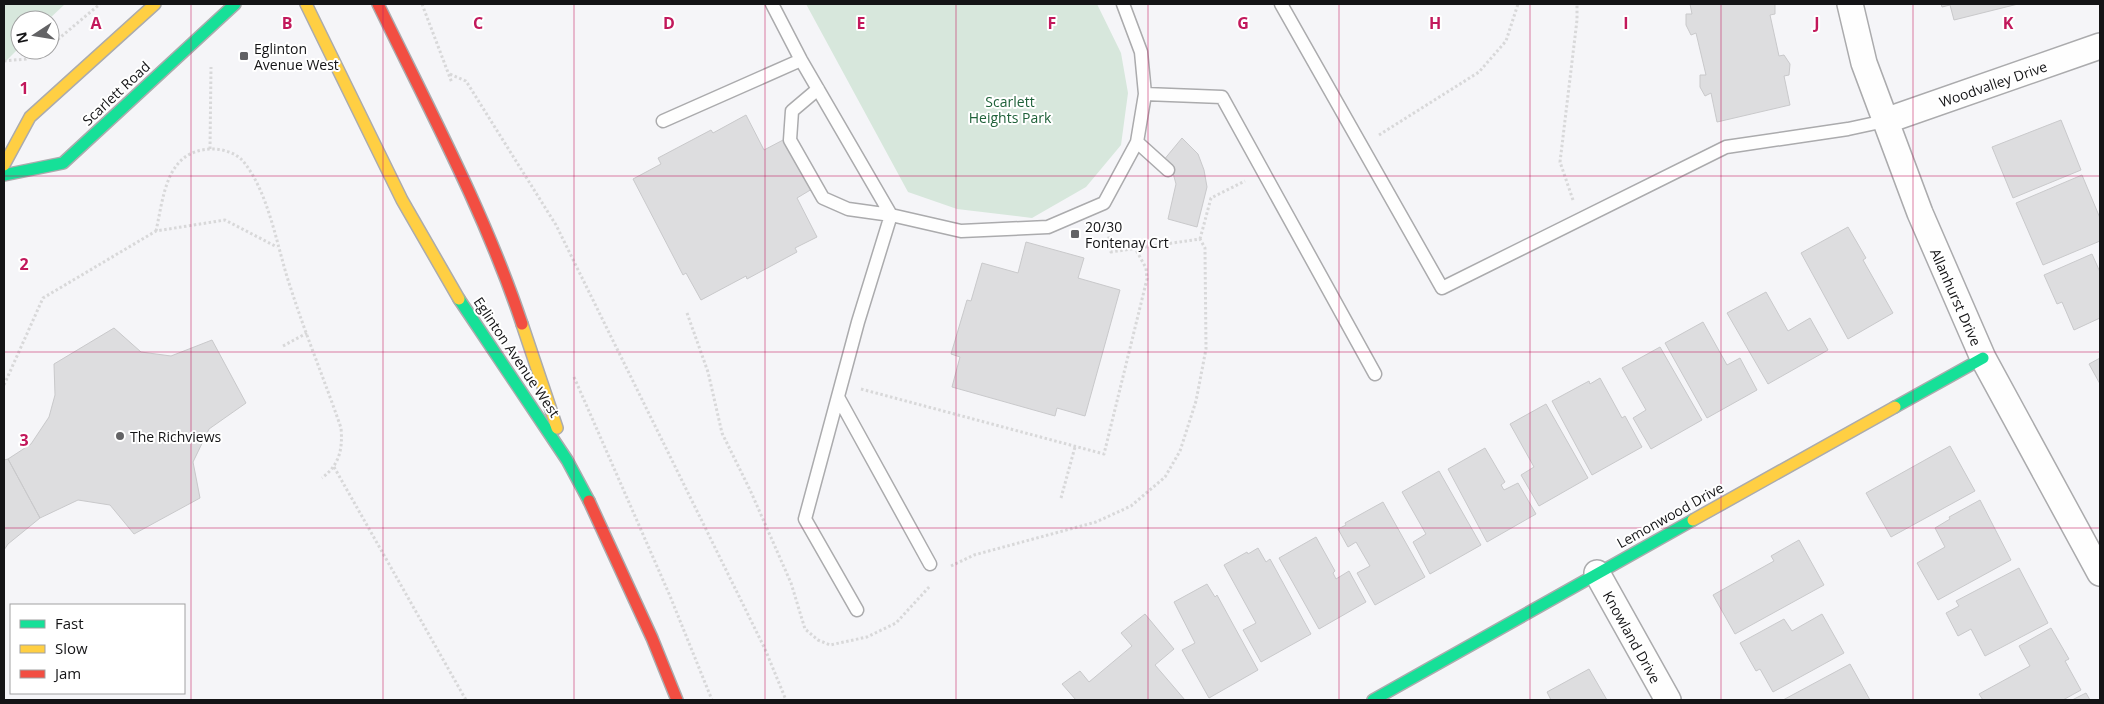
<svg xmlns="http://www.w3.org/2000/svg" width="2104" height="704" font-family="'Open Sans',sans-serif">
<style>
.green{fill:#d7e7dc}
.building{fill:#dddddf;stroke:#c9c9cb}
.lines{fill:none;stroke-linecap:round;stroke-linejoin:round}
.lane-casing{stroke:#ababad;stroke-width:15}
.street-casing{stroke:#ababad;stroke-width:28}
.fast-casing{stroke:#ababad;stroke-width:14}
.slow-casing{stroke:#ababad;stroke-width:14}
.jam-casing{stroke:#ababad;stroke-width:14}
.path{stroke:#d8d8d9;stroke-width:3;stroke-dasharray:2.5 2.5;stroke-linecap:butt}
.lane{stroke:#fefefe;stroke-width:12}
.street{stroke:#fefefe;stroke-width:25}
.fast{stroke:#16e098;stroke-width:11}
.slow{stroke:#ffcf43;stroke-width:11}
.jam{stroke:#f24e42;stroke-width:11}
.grid{fill:none;stroke:#c2185b;stroke-width:1;stroke-opacity:0.55}
.poi-dot{fill:#636365;stroke:#fff;stroke-width:2}
.labels{text-anchor:middle;dominant-baseline:central;stroke-width:4;stroke-linejoin:round;paint-order:stroke}
.poi-label{font-size:14px;fill:#141416;stroke:#fff;text-anchor:start}
.street-label{font-size:14px;fill:#141416;stroke:#fff}
.park-label{font-size:14px;fill:#1f6139;stroke:#fff}
.grid-label{font-size:16px;text-anchor:middle;font-weight:bold;fill:#c2185b;stroke:#fff;stroke-width:4;stroke-linejoin:round;paint-order:stroke}
</style>
<rect width="100%" height="100%" fill="#f5f5f8"/>
<path class="green" d="M4,4h61l-17,16h-28v27l-16,16z
M806,4h291l24,49 7,40 -7,52 -35,42 -54,31 -75,-9 -49,-17z"/>
<path class="building" d="M1690,4h85v10l-5,1 9,41 5,-1 6,9 -1,11 -5,1 6,29 -73,17 -6,-29 -6,3 -5,-9v-12h6l-10,-42 -5,2 -5,-10v-11h6z
M1941,4h77l-64,16 -4,-15 -8,2z
M746,115l18,35 21,-11 27,50 -15,9 20,39 -22,11 2,4 -50,27 -1,-3 -45,24 -15,-27 -3,2 -50,-96 28,-15 -3,-6 53,-28 2,3z
M2061,120l20,50 -68,28 -21,-51z
M1182,138l16,16 6,16 3,17 -10,40 -29,-8 8,-35 -3,-11 -10,-12z
M2082,175l18,43v23l-57,24 -27,-62z
M1848,227l18,31 -3,2 30,53 -45,26 -47,-86z
M1026,242l58,16 -6,20 42,12 -35,126 -28,-8 -2,8 -103,-29 8,-30 -9,-3 16,-54 4,1 11,-38 36,10z
M2092,254l8,18v46l-26,12 -12,-28 -5,2 -13,-29z
M1766,292l22,39 22,-13 18,32 -60,34 -41,-71z
M1703,322l24,43 13,-7 17,32 -50,28 -42,-75z
M114,328l27,24 30,4 41,-16 34,63 -37,26 -16,33 7,36 -66,36 -24,-29 -32,-5 -38,18 -32,-59 23,-15 18,-27 6,-22 -1,-31z
M1660,347l42,73 -51,29 -18,-31 13,-8 -24,-42z
M2100,358v26l-11,-20z
M1600,378l22,40 3,-2 17,31 -50,28 -40,-74 37,-20 1,3z
M1546,404l42,74 -49,28 -18,-31 13,-8 -24,-43z
M1950,446l25,45 -84,46 -25,-44z
M1485,448l20,34 -4,3 3,5 14,-7 18,31 -49,28 -39,-73z
M8,459l32,59 -32,26 -4,6v-90z
M1439,471l42,74 -51,29 -17,-32 13,-8 -24,-42z
M1980,500l31,60 -73,40 -21,-37 28,-16 -10,-19 15,-9 -1,-2z
M1383,502l42,75 -50,28 -18,-32 13,-7 -14,-24 -8,5 -10,-18 8,-4 -1,-2z
M1316,537l19,34 -2,2 3,6 13,-8 17,31 -47,27 -40,-71z
M1799,540l25,45 -89,49 -22,-39 61,-34 -3,-5z
M1258,548l8,14 4,-3 41,75 -50,28 -18,-32 13,-7 -32,-58 23,-13 1,2z
M2019,568l29,55 -63,33 -14,-27 -13,7 -12,-23 13,-7 -3,-5z
M1207,584l8,13 2,-2 41,75 -49,28 -27,-48 13,-7 -21,-41z
M1145,614l29,35 -19,16 30,35h-109l-14,-16 18,-13 9,11 43,-36 -11,-13z
M1822,614l22,39 -71,39 -13,-23 -4,2 -16,-28 44,-24 8,12z
M2051,628l18,31 -4,2 16,29 -18,10h-80l-4,-6 51,-28 -11,-20z
M1850,664l20,36h-87z
M1589,669l18,31h-56l-4,-8z
M2086,693l4,7h-18z"/>
<g class="lines">
<defs>
<path id="lane" d="M772,4l29,56 90,155 -33,107 -53,197 52,91
M1281,4l161,284 284,-141 122,-18 37,-8
M818,89l-26,22 -2,29 33,58 25,11 43,6 70,16 87,-4 56,-24 33,-61 8,-48 -4,-42 -18,-48
M1145,94l77,3 153,277
M663,121l138,-61
M1137,142l31,28
M838,397l92,167"/>
<path id="street" d="M1850,4l14,59 56,150 63,145 117,215
M1885,121l215,-75
M1597,573l71,127"/>
<path id="fast" d="M4,175l59,-12 172,-159
M459,299l108,161 22,41
M1895,407l88,-49
M1373,700l320,-180"/>
<path id="slow" d="M306,4l96,196 57,99
M4,165l26,-48 125,-113
M522,324l35,104
M1693,520l202,-113"/>
<path id="jam" d="M378,4c51,105 107,209 144,320
M589,501l63,137 25,62"/>
</defs>
<use href="#lane" class="lane-casing"/>
<use href="#street" class="street-casing"/>
<use href="#fast" class="fast-casing"/>
<use href="#slow" class="slow-casing"/>
<use href="#jam" class="jam-casing"/>
<path class="path" d="M422,4l30,79
M50,46l50,-42
M4,61l22,-2 19,-9
M450,74l16,7 90,144 209,424 21,51
M1379,135l100,-63 27,-31 12,-37
M210,149l1,-82
M1573,200l-13,-38 17,-142v-16
M156,231c8,-36 10,-81 56,-82 11,0 24,4 31,12 27,33 34,88 48,128 15,47 34,92 50,139 2,22 -2,37 -19,50
M1200,239l11,-41 34,-17
M687,313l21,59 14,61 29,59 40,91 14,46 13,11 12,5 37,-8 29,-14 34,-37
M283,346l24,-13
M574,377l96,219 42,104
M4,385l39,-87 113,-67 69,-11 52,27
M861,389l243,65 43,-175 -1,-11 -11,-20
M334,467l132,233
M1061,498l14,-51
M951,566l23,-11 122,-33 35,-16 34,-29 15,-26 16,-50 10,-52 -1,-101 -5,-9 -89,13 -4,-26"/>
<use href="#lane" class="lane"/>
<use href="#street" class="street"/>
<use href="#fast" class="fast"/>
<use href="#slow" class="slow"/>
<use href="#jam" class="jam"/>
</g>
<path class="grid" d="M191,4v696M383,4v696M574,4v696M765,4v696M956,4v696M1148,4v696M1339,4v696M1530,4v696M1721,4v696M1913,4v696M4,176h2096M4,352h2096M4,528h2096"/>
<g class="poi-dot">
<rect x="239" y="51" width="10" height="10" rx="2.5"/>
<rect x="1070" y="229" width="10" height="10" rx="2.5"/>
<circle cx="120" cy="436" r="5"/>
</g>
<g class="labels">
<g class="poi-label">
<text x="254" y="48">Eglinton<tspan x="254" dy="16">Avenue West</tspan></text>
<text x="1085" y="226">20/30<tspan x="1085" dy="16">Fontenay Crt</tspan></text>
<text x="130" y="436">The Richviews</text>
</g>
<g class="street-label">
<text transform="translate(1993 84) rotate(-19)">Woodvalley Drive</text>
<text transform="translate(116 93) rotate(-43)">Scarlett Road</text>
<text transform="translate(1956 297) rotate(66)">Allanhurst Drive</text>
<text transform="translate(517 357) rotate(56)">Eglinton Avenue West</text>
<text transform="translate(1670 515) rotate(-29)">Lemonwood Drive</text>
<text transform="translate(1632 637) rotate(61)">Knowland Drive</text>
</g>
<g class="park-label">
<text x="1010" y="101">Scarlett<tspan x="1010" dy="16">Heights Park</tspan></text>
</g>
</g>
<g class="grid-label">
<text x="96" y="29">A</text>
<text x="287" y="29">B</text>
<text x="478" y="29">C</text>
<text x="669" y="29">D</text>
<text x="861" y="29">E</text>
<text x="1052" y="29">F</text>
<text x="1243" y="29">G</text>
<text x="1435" y="29">H</text>
<text x="1626" y="29">I</text>
<text x="1817" y="29">J</text>
<text x="2008" y="29">K</text>
<text x="24" y="94">1</text>
<text x="24" y="270">2</text>
<text x="24" y="446">3</text>
</g>
<rect width="2104" height="704" fill="none" stroke="#141416" stroke-width="10"/>
<rect x="10" y="604" width="175" height="90" fill="#ffffff" stroke="#a1a1a2"/>
<rect x="20" y="620" width="25" height="8" fill="#16e098" stroke="#a1a1a2"/>
<text x="55" y="629" font-size="15" fill="#141416">Fast</text>
<rect x="20" y="645" width="25" height="8" fill="#ffcf43" stroke="#a1a1a2"/>
<text x="55" y="654" font-size="15" fill="#141416">Slow</text>
<rect x="20" y="670" width="25" height="8" fill="#f24e42" stroke="#a1a1a2"/>
<text x="55" y="679" font-size="15" fill="#141416">Jam</text>
<g transform="translate(35 35) rotate(258)"><circle r="24" fill="#ffffff" stroke="#a1a1a2"/>
<path d="M0-4L9 19L0 12L-9 19Z" fill="#636365"/>
<text y="-8" font-size="14" font-weight="bold" text-anchor="middle" fill="#141416">N</text>
</g>
</svg>
